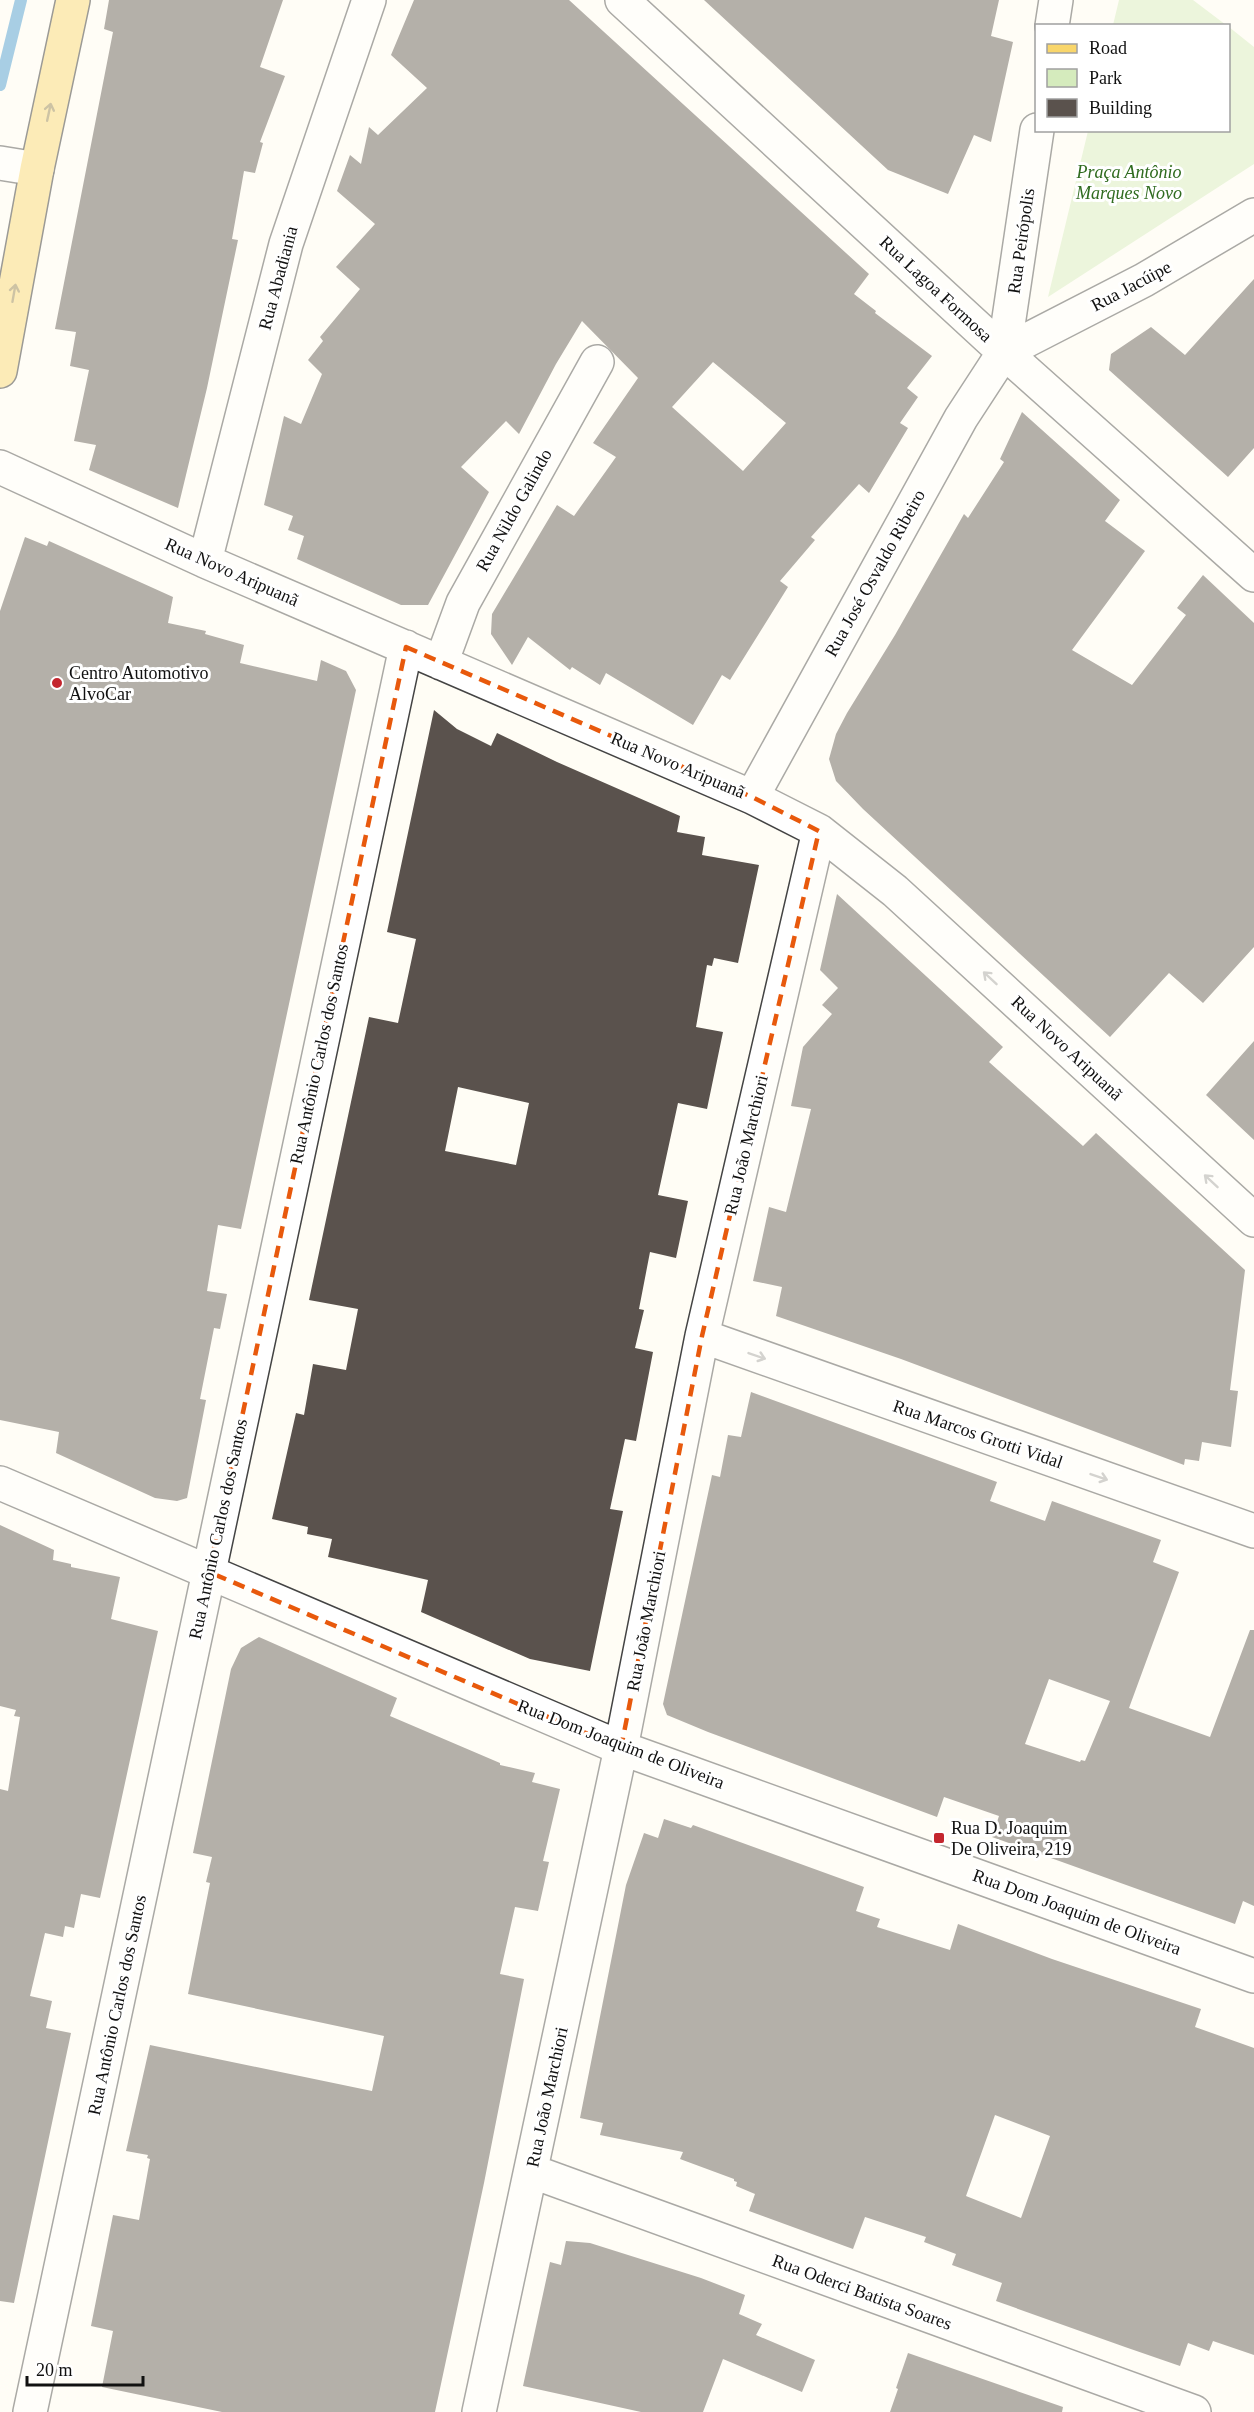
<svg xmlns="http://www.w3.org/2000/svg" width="1254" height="2412" font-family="Georgia,serif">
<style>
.green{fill:#d5ebbd}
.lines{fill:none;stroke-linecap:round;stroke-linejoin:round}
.stream{stroke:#3f96cf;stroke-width:12}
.building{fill:#5a524d;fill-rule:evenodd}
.minor-casing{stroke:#444;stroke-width:36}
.major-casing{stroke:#222;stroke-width:36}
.minor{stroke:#fff;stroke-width:33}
.major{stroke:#f9d66b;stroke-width:33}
.oneway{stroke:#917d42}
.oneway2{stroke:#a0a0a0}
.marked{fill:none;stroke:#e8590c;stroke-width:4.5;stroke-dasharray:12 8;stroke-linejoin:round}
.poi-dot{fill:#c4262e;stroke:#fff;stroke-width:2}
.labels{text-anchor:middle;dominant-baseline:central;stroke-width:6;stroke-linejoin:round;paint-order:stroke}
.park-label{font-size:18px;font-style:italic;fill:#2f6b1f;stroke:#fff}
.street-label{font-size:18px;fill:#111;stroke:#fff}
.poi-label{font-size:18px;fill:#111;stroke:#fff;text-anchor:start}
</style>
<rect width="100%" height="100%" fill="#fffdf5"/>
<path class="green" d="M1119,0h74l33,25h-113z
M1229,27l25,20v117l-206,133 40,-166 140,-1z"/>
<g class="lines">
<path class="stream" d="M0,85l21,-85"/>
</g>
<path class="building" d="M109,0h174l-23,67 25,9 -25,66 3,1 -8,30 -11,-2 -12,68 6,1 -31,148 -29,120 -89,-38 7,-25 -22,-4 15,-71 -19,-4 6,-34 -21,-3 58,-297 -9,-3z
M414,0h155l300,274 -15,20 22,17 -1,2 57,43 -25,32 11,9 -18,26 8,5 -39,65 -10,-9 -48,53 4,3 -35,41 8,6 -58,93 -8,-5 -29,50 -87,-52 -6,12 -28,-18 -2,3 -42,-33 -16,28 -21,-31 1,-20 65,-109 17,11 42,-59 -23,-14 45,-65 -56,-57 -26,43 -37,70 -13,-13 -45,46 28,25 -61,113h-27l-104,-46 7,-23 -16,-6 5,-14 -29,-11 20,-89 17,8 21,-50 -14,-14 15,-19 -3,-4 40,-48 -24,-22 39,-43 -38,-33 13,-36 11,9 8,-37 9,8 49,-47 -36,-33zM713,362l73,61 -43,48 -71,-64z
M704,0h295l-8,36 22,6 -22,100 -17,-7 -26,59 -60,-24z
M1254,279v169l-26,29 -119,-107 2,-16 40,-27 34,28z
M1022,412l98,88 -15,21 40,30 -73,99 60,35 54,-70 -9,-7 26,-33 51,48v324l-51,56 -34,-30 -59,64 -247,-228 -27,-28 -7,-22 7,-25 11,-21 48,-78 69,-121 4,4 36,-56 -4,-3z
M25,537l22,9 2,-5 124,56 -5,26 38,8 -1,3 39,11 -4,18 77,18 4,-21 25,11 10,19 -115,539 -23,-4 -11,66 20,3 -7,35 -6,-1 -14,71 6,1 -19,98 -10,3 -22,-3 -99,-45 3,-21 -59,-12v-809z
M434,710l23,19 34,17 6,-13 60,29 123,54 -3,16 28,5 -3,18 57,10 -21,98 -24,-5 -2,8 -5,-1 -11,62 27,5 -16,77 -29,-6 -20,92 30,6 -12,57 -26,-6 -11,57 5,1 -9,38 18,4 -17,89 -11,-2 -15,70 13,2 -33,160 -60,-12 -109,-47 7,-32 -100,-23 4,-18 -25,-5 1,-7 -36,-8 24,-106 8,2 9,-51 33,6 12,-61 -49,-9 60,-283 29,6 18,-84 -29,-7zM458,1087l71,16 -13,62 -71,-14z
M837,894l166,153 -14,15 94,84 13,-13 149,137 -15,120 8,1 -7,56 -29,-5 -3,19 -14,-2 -1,6 -283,-106 -125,-43 6,-29 -29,-6 16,-74 17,5 25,-103 -20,-3 12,-59 29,-33 -10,-9 16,-17 -18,-18z
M1254,1041v99l-48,-45z
M751,1392l246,90 -7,19 55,20 7,-20 109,39 -8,22 26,10 -50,136 81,29 40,-107h4v276l-11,-5 -8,23 -243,-87 7,-21 -55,-19 -7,20 -229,-85 -41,-17 -4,-11 49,-229 8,2 8,-42 13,2zM1049,1679l61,22 -25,60 -4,-1 -1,2 -55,-18z
M0,1525l54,25 -1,10 18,4v3l49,10 -9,42 47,12 -58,267 -19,-4 -7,34 -9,-2 -2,11 -18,-4 -15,63 22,5 -6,27 25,5 -57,270 -14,-2v-512l8,2 12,-74 -6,-1 2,-6 -16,-4z
M259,1637l138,61 -7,18 110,47v2l35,8 -3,9 28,7 -17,72 6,1 -11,49 -23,-4 -15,67 24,5 -40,204 -49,229h-213l-120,-25 11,-56 -22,-5 22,-111 26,5 11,-61 -3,-1 1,-3 -22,-4 24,-106 222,46 12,-55 -196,-42 22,-111 -4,-1 6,-25 -19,-4 38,-184 10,-21z
M664,1819l27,9 2,-3 171,62 -8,24 24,8 -3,8 73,23 8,-26 94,35 149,50 -6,18 59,21v307l-41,-14 -4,10 -21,-8 -8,23 -55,-19 -129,-46 6,-18 -50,-18 4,-11 -32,-12 2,-5 -61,-20 -12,32 -104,-38 6,-17 -19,-8 1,-4 -3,-1v-2l-54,-20 3,-7 -83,-17 3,-12 -23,-5 46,-233 18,-52 14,5zM995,2115l55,21 -29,82 -55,-22z
M566,2241l24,2 111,35 44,17 -6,19 23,10 -6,11 59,25 -13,32 -79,-33 -20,53h-62l-118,-26 27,-124 11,3z
M908,2353l155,54 -1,5h-172l8,-23 -2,-1z"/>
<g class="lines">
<defs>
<path id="minor" d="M622,0l382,352 250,223
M1052,26l4,-26
M0,163l37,6
M1004,352l140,-72 110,-65
M0,467l205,94 547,236 67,34 76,60 359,329
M205,561l81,-317 83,-244
M441,663l22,-60 134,-241
M752,797l209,-379 43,-66 33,-222
M702,1336l552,195
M0,1483l621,265 633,228
M531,2171l663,241
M30,2412l376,-1765
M479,2412l142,-664 81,-412 117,-505"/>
<path id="major" d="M0,371l37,-202 36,-169"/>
</defs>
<use href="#minor" class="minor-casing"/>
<use href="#major" class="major-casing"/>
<use href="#minor" class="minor"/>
<use href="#major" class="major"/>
</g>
<defs><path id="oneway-shaft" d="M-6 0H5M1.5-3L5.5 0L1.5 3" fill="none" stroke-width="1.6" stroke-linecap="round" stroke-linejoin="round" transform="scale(1.5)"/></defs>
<g class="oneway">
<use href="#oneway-shaft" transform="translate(49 112) rotate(-78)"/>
<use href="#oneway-shaft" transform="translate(14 293) rotate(-80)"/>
</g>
<g class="oneway2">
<use href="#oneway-shaft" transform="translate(990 978) rotate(-137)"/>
<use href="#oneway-shaft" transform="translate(1211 1181) rotate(-137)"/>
<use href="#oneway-shaft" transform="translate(757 1356) rotate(19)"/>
<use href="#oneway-shaft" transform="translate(1099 1477) rotate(19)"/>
</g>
<path d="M0 0H1254V2412H0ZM406,647l346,150 67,34 -117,505 -81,412 -412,-176z" fill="#fffdf5" fill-opacity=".55" fill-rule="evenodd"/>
<path class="marked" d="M406,647l346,150 67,34 -117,505 -81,412 -412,-176z"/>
<g class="poi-dot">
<circle cx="57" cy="683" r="6"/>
<rect x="933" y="1832" width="12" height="12" rx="3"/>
</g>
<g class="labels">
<g class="park-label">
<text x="1129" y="172">Praça Antônio<tspan x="1129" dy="21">Marques Novo</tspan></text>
</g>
<g class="street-label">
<text transform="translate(1021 241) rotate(-82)">Rua Peirópolis</text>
<text transform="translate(278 278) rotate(-75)">Rua Abadiania</text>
<text transform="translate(1131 286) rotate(-28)">Rua Jacúipe</text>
<text transform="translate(936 289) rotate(43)">Rua Lagoa Formosa</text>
<text transform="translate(514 510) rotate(-61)">Rua Nildo Galindo</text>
<text transform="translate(232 572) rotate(24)">Rua Novo Aripuanã</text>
<text transform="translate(875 573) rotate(-61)">Rua José Osvaldo Ribeiro</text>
<text transform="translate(678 765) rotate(23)">Rua Novo Aripuanã</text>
<text transform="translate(1067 1048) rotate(43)">Rua Novo Aripuanã</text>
<text transform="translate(319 1054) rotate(-78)">Rua Antônio Carlos dos Santos</text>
<text transform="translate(746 1145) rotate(-77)">Rua João Marchiori</text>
<text transform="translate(978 1434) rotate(19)">Rua Marcos Grotti Vidal</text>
<text transform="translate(218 1529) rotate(-78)">Rua Antônio Carlos dos Santos</text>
<text transform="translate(646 1621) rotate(-79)">Rua João Marchiori</text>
<text transform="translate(621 1744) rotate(21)">Rua Dom Joaquim de Oliveira</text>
<text transform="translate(1077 1912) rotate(20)">Rua Dom Joaquim de Oliveira</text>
<text transform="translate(117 2005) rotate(-78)">Rua Antônio Carlos dos Santos</text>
<text transform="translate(547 2097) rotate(-78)">Rua João Marchiori</text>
<text transform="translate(862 2292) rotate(20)">Rua Oderci Batista Soares</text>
</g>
<g class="poi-label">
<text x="69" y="673">Centro Automotivo<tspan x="69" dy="21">AlvoCar</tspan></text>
<text x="951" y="1828">Rua D. Joaquim<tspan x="951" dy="21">De Oliveira, 219</tspan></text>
</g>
</g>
<rect x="1035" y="24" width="195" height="108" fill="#ffffff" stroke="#a0a0a0" stroke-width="1.5"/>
<rect x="1047" y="44" width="30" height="9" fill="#f9d66b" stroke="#a0a0a0" stroke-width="1.5"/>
<text x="1089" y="54" font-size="18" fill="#111111">Road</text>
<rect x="1047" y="69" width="30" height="18" fill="#d5ebbd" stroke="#a0a0a0" stroke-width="1.5"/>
<text x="1089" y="84" font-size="18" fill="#111111">Park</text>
<rect x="1047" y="99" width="30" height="18" fill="#5a524d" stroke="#a0a0a0" stroke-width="1.5"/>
<text x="1089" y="114" font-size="18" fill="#111111">Building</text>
<path d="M27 2376v9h116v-9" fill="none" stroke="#111111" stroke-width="3"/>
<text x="36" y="2376" font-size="18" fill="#111111" stroke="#ffffff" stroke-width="4.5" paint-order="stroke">20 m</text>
</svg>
